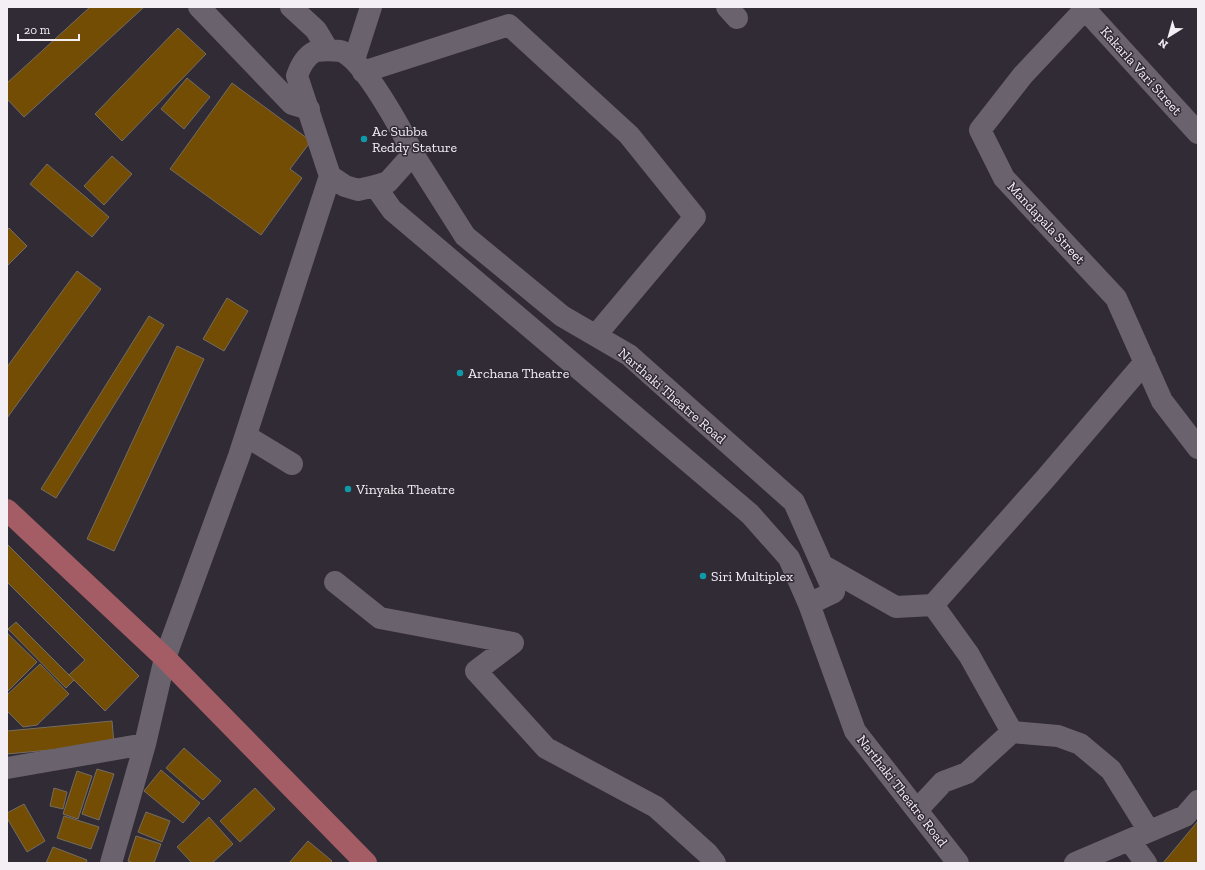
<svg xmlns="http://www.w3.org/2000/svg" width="1205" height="870" font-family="'Zilla Slab',serif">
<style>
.building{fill:#724d03;stroke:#746d62}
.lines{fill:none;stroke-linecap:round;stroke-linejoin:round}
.minor{stroke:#6a626d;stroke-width:22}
.major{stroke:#a45d65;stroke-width:22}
.culture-dot{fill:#0f9aa8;stroke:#312b35;stroke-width:1.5}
.labels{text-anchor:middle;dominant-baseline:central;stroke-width:3;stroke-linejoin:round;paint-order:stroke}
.street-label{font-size:14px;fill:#f3eff5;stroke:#312b35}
.poi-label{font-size:14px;fill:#f3eff5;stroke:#312b35;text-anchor:start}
</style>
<rect width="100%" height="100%" fill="#312b35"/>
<path class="building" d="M90,7h54l-120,110 -17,-18v-16z
M178,28l28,26 -84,87 -27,-27z
M187,78l23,19 -26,32 -23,-20z
M232,83l79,58 -21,28 12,9 -41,57 -91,-66z
M112,156l20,18 -28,31 -20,-19z
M47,164l62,53 -17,20 -62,-53z
M9,228l18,18 -20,20v-36z
M77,271l24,18 -94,129v-51z
M227,298l21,13 -24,40 -21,-12z
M149,316l15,9 -108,173 -15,-9z
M177,346l27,13 -90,192 -27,-12z
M7,544l132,132 -34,35 -36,-36 16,-15 -78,-78z
M16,622l58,58 -8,8 -58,-59z
M7,633l30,29 -30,30z
M40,664l29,30 -32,31 -14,2 -16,-16v-16z
M112,721l2,23 -107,10v-23z
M184,748l37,33 -18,19 -37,-32z
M97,769l17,5 -15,46 -17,-6z
M161,770l39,33 -17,20 -39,-32z
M77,771l15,5 -14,43 -15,-5z
M54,788l13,4 -4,17 -13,-3z
M255,788l20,21 -35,33 -20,-21z
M24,804l21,37 -18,11 -20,-34v-5z
M146,812l24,9 -8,21 -24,-10z
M64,816l35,11 -8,22 -34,-11z
M209,817l24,27 -21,19h-20l-15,-16z
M1198,821v42h-35z
M136,836l25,8 -7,19h-20l-6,-2z
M308,841l24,20 -2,2h-41z
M53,847l34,13 -1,3h-40z"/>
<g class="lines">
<path class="minor" d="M199,7l93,97 17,5
M291,7l25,23 12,20
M727,7l10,11
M1083,7l115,126
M1087,7l-64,68 -43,55 24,48 112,120 46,103 36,47
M328,50c4,1 11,0 15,2 22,11 59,78 70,102l-25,28 -13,4 -17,4 -13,-4 -15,-10 -33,-100c3,-9 8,-19 17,-24 4,-2 10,-1 14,-2z
M354,60l17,-53
M363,72l146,-47 120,110 66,82 -99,118
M413,154l52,82 97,80 67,39 165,147 40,90 -25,12
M375,186l17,24 358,304 39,44 20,46 46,127 103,132
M246,436l46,28
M822,565l74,42 37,-2 112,-126 100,-117
M335,582l45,36 133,25 -37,28 70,77 110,59 52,47 7,9
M1012,732l46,4 22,8 31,26 38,61
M7,768l138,-24
M917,810l26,-28 24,-9 45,-41 -43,-77 -36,-50
M1129,840l17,23
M111,863l34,-119 20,-86 74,-202 91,-280
M1075,863l110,-47 13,-15"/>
<path class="major" d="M7,510l158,148 201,205"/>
</g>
<g class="culture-dot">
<circle cx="364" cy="139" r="4"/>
<circle cx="460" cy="373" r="4"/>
<circle cx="348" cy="489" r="4"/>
<circle cx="703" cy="576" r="4"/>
</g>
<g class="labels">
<g class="street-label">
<text transform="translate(1141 71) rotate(48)">Kakarla Vari Street</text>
<text transform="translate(1046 223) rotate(47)">Mandapala Street</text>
<text transform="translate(672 396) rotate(41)">Narthaki Theatre Road</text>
<text transform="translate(902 791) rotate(52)">Narthaki Theatre Road</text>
</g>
<g class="poi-label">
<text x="372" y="131">Ac Subba<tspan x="372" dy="16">Reddy Stature</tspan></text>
<text x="468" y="373">Archana Theatre</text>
<text x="356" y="489">Vinyaka Theatre</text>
<text x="711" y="576">Siri Multiplex</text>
</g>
</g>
<rect width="1205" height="870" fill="none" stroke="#f3eff5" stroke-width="16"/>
<g transform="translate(1169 36) rotate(217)" stroke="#312b35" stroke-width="3" paint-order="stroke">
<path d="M0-3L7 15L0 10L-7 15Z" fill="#f3eff5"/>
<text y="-6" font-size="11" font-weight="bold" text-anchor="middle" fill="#f3eff5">N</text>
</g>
<path d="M18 34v6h61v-6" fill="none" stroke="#f3eff5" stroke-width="2"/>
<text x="24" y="34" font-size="12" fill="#f3eff5" stroke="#312b35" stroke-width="3" paint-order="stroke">20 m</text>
</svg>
